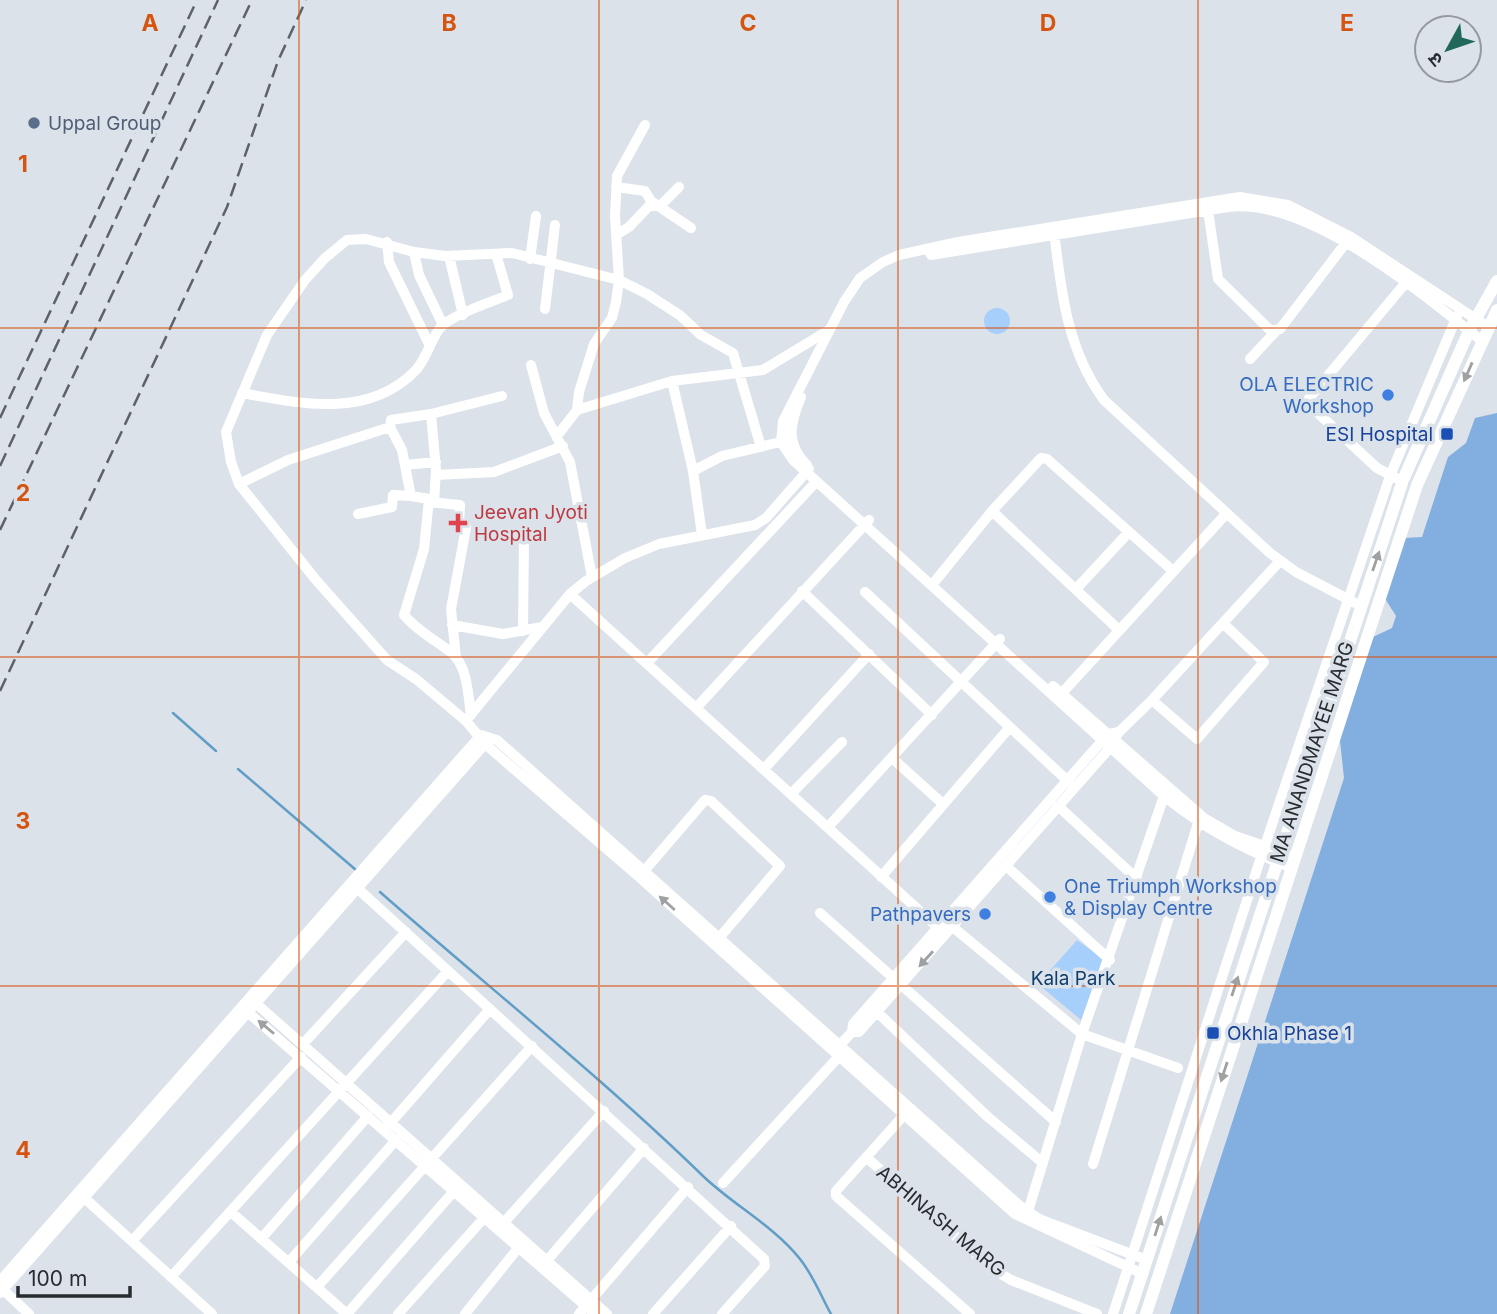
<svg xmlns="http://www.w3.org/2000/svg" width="1497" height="1314" font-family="Inter,'Noto Sans Devanagari',sans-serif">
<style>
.green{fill:#a7cffc}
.forest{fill:#82afe0}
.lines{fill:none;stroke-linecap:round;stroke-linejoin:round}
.stream{stroke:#609ec6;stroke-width:2.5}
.minor{stroke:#fff;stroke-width:10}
.major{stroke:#fff;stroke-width:12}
.rail{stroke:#5d6266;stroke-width:2.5;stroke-dasharray:14 7;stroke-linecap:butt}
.oneway{fill:#9fa0a1}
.grid{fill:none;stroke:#d55410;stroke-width:2;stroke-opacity:0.55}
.service-dot{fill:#5c6f8a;stroke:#dbe2ea;stroke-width:2.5}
.shop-dot{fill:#3f7fe0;stroke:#dbe2ea;stroke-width:2.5}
.transit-dot{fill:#1a4fb4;stroke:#dbe2ea;stroke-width:2.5}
.health-dot{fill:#e0444e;stroke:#dbe2ea;stroke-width:2.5}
.labels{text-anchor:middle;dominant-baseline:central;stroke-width:7;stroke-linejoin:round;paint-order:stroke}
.service-label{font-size:19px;fill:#4e5e75;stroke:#dbe2ea;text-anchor:start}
.shop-label{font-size:19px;fill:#366cbe;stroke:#dbe2ea;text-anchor:end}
.transit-label{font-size:19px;fill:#164399;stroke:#dbe2ea;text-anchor:end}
.health-label{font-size:19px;fill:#be3a42;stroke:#dbe2ea;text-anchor:start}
.street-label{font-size:19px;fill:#292c2f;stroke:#dbe2ea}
.park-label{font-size:19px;fill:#0f3e6c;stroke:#dbe2ea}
.grid-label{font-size:23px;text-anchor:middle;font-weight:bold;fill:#d55410;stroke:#dbe2ea;stroke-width:7;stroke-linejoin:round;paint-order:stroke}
</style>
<rect width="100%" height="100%" fill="#dbe2ea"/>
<path class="green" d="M984 321a13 13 0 1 1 26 0a13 13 0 1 1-26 0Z
M1077,940l26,19 -22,61 -43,-36z"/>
<path class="forest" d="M1497,413v901h-327l174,-536 -4,-37 33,-104 19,-9 4,-12 -12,-19 21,-59 17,-1 26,-80 18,-14 9,-25z"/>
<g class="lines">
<path class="stream" d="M173,713l43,38
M238,769l118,101
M380,892c108,95 220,184 323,284 30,29 71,50 97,83 13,16 21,37 31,55"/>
<path class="minor" d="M616,187l29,4 6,10 40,27
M1208,210l10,69 53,52 9,-2 68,-89
M1054,231c7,60 13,119 50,169l166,153 26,19 65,34
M616,235l13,-8 20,-21h11l19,-19
M387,242l2,20 41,84
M414,252l5,23 24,50
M931,255l297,-48c80,-10 193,86 254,134
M449,256l14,59
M530,259l6,-43
M545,309l10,-84
M1250,359l26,-28
M531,365l13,48 26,49 22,115
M672,381l21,90 9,64
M242,393c59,11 127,26 174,-23 11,-12 14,-29 24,-42 11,-13 51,-26 68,-33l-12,-41
M801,397c-11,26 -16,47 6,68
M577,410l95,-29 91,-11 66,-40
M431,414l5,56 -2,33
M390,427l1,-7 40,-6 71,-18
M557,436l20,-26 2,-18 15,-48 18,-26 4,-16 3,-22 -4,-64 2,-40 28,-51
M405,465l31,-3
M693,471l29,-15 63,-15
M436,475l58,-3 69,-26
M1396,478l-19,-10 -71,-66 102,-122
M239,484l49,-24 102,-33 12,23 9,46 18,3 -5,50 -20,66c14,17 32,25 48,38 16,14 16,43 19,62
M429,502l31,3 -1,21 7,2 -15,81 5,49
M992,511l127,119
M358,514l34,-7 1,-12 18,1
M936,580l56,-69 49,-53 6,1 126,112
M1076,589l53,-57
M802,591l130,124
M865,592l206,192
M570,594l374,339
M452,625l51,9 39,-7
M523,631l1,-93
M647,663l169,-181
M1053,686l151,132 31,18 59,20
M1062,693l164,-179
M1152,700l45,39 67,-77 -40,-38
M696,708l173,-188
M468,718l102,-124 16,-13 39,-23 34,-14 96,-19 11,-7 43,-49
M1119,732l33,-32 128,-139
M482,740l-16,-19 -50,-42 -29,-19 -71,-80 -77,-96 -8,-22 -5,-30 41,-97 38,-55 20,-22 22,-18 19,-1 48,13 31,4 67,-3 107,27 28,14 34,22 20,19 32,18 28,94
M892,758l51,46
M764,769l105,-115
M791,794l51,-52
M1058,806l79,73
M828,827l172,-188
M1006,866l104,94
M1290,867c-48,-18 -86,-39 -126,-71l-371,-336 -12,-18 2,-21 61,-119 16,-24 23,-16 16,-7 59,-13 282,-45 48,8 63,32 137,90
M645,870l60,-70 6,1 69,65 -60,71
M881,877l129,-150
M357,888l407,371 1,7 -43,48
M820,913l236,209
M954,928l128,106 96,34
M251,999l356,315
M244,1009l351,305
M878,1013l110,104 55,46
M302,1045l104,-113
M837,1048l15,-16h7l249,-282 11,-18 -11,2 -255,290 -1,8
M904,1115l-68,76v5l134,118
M387,1127l103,-118
M866,1157l124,110 21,13 86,34
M1093,1164l105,-341
M723,1183l120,-131
M80,1194l132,120
M231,1212l116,102
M1026,1218l56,-184 82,-238
M499,1228l105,-117
M261,1239l107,-123
M132,1241l169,-184
M289,1262l107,-122
M544,1264l100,-116
M171,1277l277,-306
M0,1281l481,-546 16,5 523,466 19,13 108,41
M0,1287l29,27
M317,1287l215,-241
M0,1293l485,-549 153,132 377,338 128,60
M347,1314l107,-123
M398,1314l86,-96
M465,1314l54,-67
M579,1314l109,-127
M653,1314l78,-88
M1113,1314l148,-457 129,-381 67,-160"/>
<path class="major" d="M1129,1314l274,-834 66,-149 28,-50
M1146,1314l271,-829 80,-175"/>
<path class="rail" d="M0,418l197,-418
M0,466l218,-466
M0,530l252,-530
M0,691l227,-484 51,-146 28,-61"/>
</g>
<defs><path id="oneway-solid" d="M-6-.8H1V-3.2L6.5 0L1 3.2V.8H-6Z" transform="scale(1.75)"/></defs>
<g class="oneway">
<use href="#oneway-solid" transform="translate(1468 372) rotate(114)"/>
<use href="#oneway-solid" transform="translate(1376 561) rotate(-71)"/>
<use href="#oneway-solid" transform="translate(667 903) rotate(-138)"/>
<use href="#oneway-solid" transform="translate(926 959) rotate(132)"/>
<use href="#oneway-solid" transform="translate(1235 986) rotate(-72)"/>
<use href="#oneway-solid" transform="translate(266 1027) rotate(-140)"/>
<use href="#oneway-solid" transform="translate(1224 1072) rotate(108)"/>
<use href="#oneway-solid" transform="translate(1158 1226) rotate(-72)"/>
</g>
<path class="grid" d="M299,0v1314M599,0v1314M898,0v1314M1198,0v1314M0,328h1497M0,657h1497M0,986h1497"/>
<circle class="service-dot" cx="34" cy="123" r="7"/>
<g class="shop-dot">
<circle cx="1388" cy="395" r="7"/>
<circle cx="1050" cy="897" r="7"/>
<circle cx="985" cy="914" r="7"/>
</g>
<g class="transit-dot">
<rect x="1440" y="427" width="14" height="14" rx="3.5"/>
<rect x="1206" y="1026" width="14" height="14" rx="3.5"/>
</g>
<path class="health-dot" d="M454.5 512.5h7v7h7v7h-7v7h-7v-7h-7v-7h7z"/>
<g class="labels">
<g class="service-label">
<text x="48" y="123">Uppal Group</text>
</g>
<g class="shop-label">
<text x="1374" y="384">OLA ELECTRIC<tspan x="1374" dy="22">Workshop</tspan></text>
<text x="1064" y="886" text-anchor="start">One Triumph Workshop<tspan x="1064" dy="22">&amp; Display Centre</tspan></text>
<text x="971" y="914">Pathpavers</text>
</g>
<g class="transit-label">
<text x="1433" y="434">ESI Hospital</text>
<text x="1227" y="1033" text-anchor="start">Okhla Phase 1</text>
</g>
<g class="health-label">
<text x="474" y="512">Jeevan Jyoti<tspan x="474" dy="22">Hospital</tspan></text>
</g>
<g class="street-label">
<text transform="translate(1312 752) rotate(-72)">MA ANANDMAYEE MARG</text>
<text transform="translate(941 1221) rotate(40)">ABHINASH MARG</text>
</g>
<g class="park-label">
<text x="1073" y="978">Kala Park</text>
</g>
</g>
<g class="grid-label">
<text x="150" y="31">A</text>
<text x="449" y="31">B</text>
<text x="748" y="31">C</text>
<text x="1048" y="31">D</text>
<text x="1347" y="31">E</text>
<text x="23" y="172">1</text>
<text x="23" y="501">2</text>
<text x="23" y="829">3</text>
<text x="23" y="1158">4</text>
</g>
<g transform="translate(1448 49) rotate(230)"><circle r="33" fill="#dbe2ea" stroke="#94999f" stroke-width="2"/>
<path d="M0-5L12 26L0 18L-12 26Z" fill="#21675a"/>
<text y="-10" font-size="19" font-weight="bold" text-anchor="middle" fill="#292c2f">उ</text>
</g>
<path d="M18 1286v10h112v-10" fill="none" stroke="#292c2f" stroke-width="3.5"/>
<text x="28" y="1286" font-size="21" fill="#292c2f" stroke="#dbe2ea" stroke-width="5" paint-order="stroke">100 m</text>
</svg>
